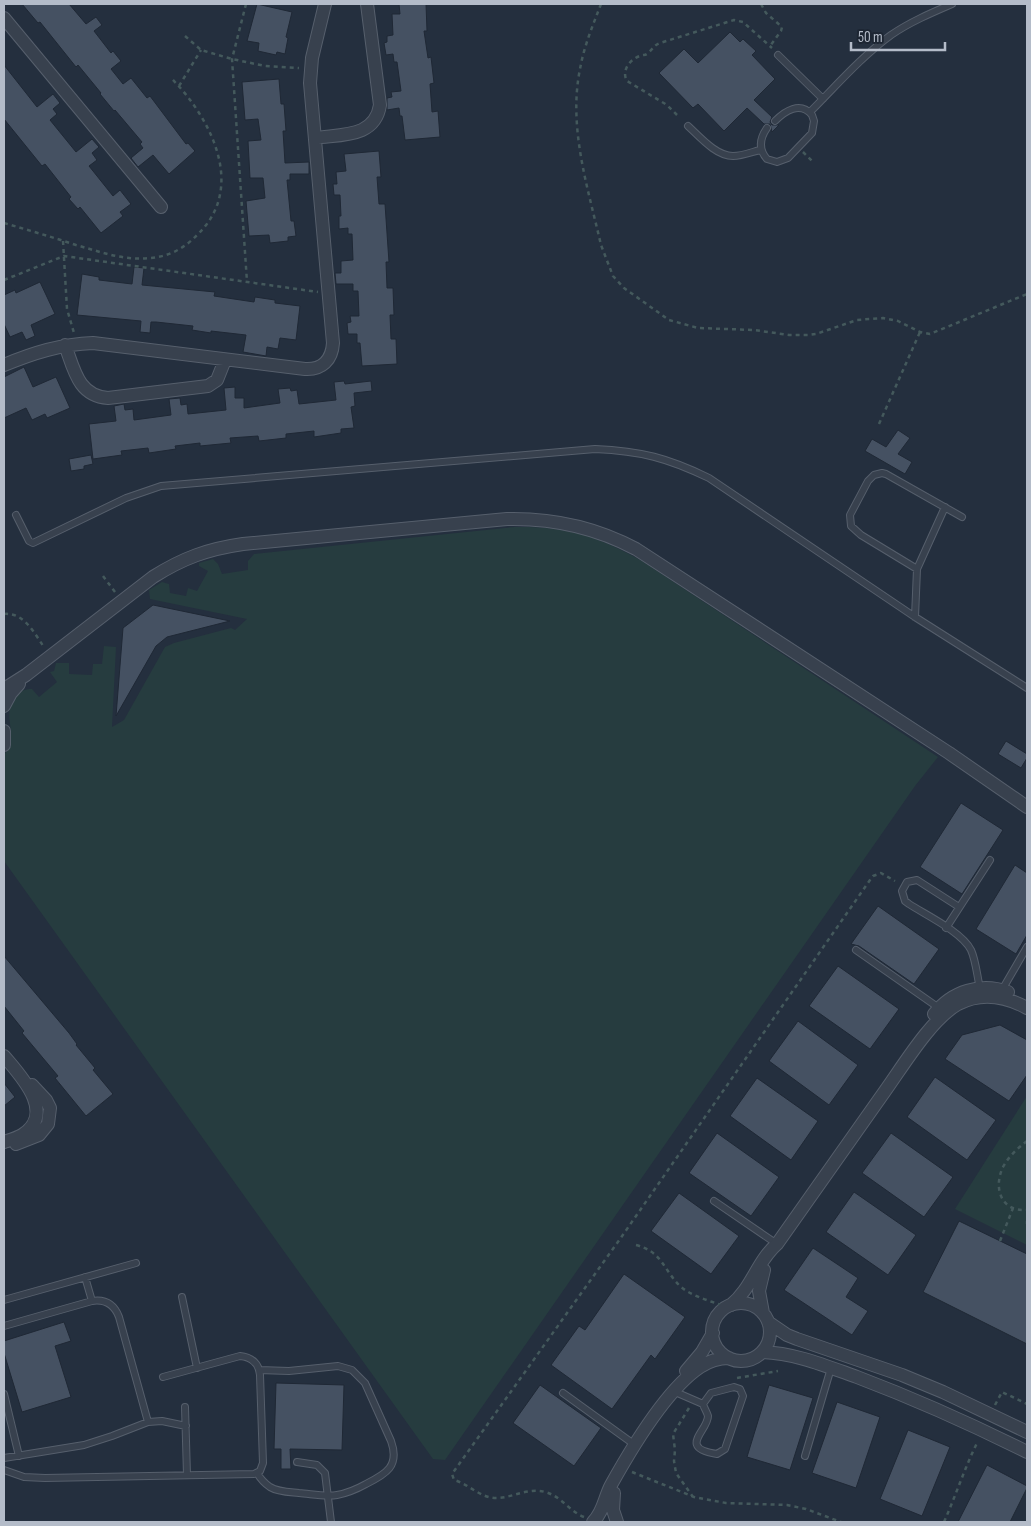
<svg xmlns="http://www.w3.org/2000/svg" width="1031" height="1526" font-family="'Sofia Sans Condensed',sans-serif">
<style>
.green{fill:#263c3f}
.building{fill:#455162;stroke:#1f2835}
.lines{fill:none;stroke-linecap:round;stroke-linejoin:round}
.service-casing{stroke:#565f6c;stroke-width:8}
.minor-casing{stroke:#565f6c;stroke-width:14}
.path{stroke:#44595c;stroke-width:2.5;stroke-dasharray:4 4;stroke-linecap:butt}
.service{stroke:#38414e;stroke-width:6}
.minor{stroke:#38414e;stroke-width:12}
</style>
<rect width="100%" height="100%" fill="#242f3e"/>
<path class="green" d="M514,527c51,-1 84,9 128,34l296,196 -23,29 -470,674 -12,-1 -429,-598v-106c3,-4 6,-9 6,-15 3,-17 -6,-25 5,-42 4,-7 9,-9 17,-9l7,8 18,-15 -7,-10 4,-1 2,-8h13v11l23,1 1,-11h9l2,-18 12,1 -4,80 12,-7 41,-73 9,-4 57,-15 4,2 12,-11 -97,-20 -1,-9 13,-8 7,2 1,9 16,3 2,-8 9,3 11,-20 -9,-5v-3l14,-4 5,5 4,10 26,-4v-9l6,-7z
M1027,1096v149l-72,-36z"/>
<path class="building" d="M22,4h47l17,20 10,-7 6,8 -8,6 17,22 2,-2 8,10 -10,8 12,15 8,-6 16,20 3,-2 36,48 2,-1 7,8 -26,23 -16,-19 -15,12 -7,-9 12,-10 -3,-4 2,-2 -27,-32 -1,1 -14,-17 1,-1 -23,-28 -2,2 -36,-45 -2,1z
M257,4l35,8 -6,25 2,1 -3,16 -8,-2 -1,3 -18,-4 1,-8 -12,-2z
M399,4h27l1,27h-3l4,27 3,-1 3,26 -4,1 2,28 6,-1 2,26 -35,3 -3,-24h-2l-1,-8 -12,2v-12l5,-1 -1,-5 10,-1 -4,-29h-3l-1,-8 -7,1 -2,-12 3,-1v-6l6,-1 -1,-21h8z
M730,32l10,10 3,-3 13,12 -4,4 23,24 -21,21 18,17 -2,5 2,3h7l-7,7 -2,-8h-6l-17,-16 -23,23 -26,-27 -5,4 -34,-35 25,-24 14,14z
M4,65l33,42 16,-13 7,9 -7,6 4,5 -7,6 26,32 16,-13 7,8 -7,6 5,7 -8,6 24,30 7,-6 11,14 -11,8 3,4 -22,17 -21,-26 -2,2 -9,-10 2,-2 -26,-33 -3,2 -38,-47z
M279,79l2,25h3l2,27h-3l2,32 24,-1v12h-19v6h-3l4,41h3l2,15 -8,1v4l-18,2 -1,-8 -20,1 -3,-35 19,-3 -2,-20h-13l-2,-37 13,-1 -3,-21 -13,1 -3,-38z
M379,151l2,26h-4l2,27h6l4,58h-3l1,26h6l1,27h-4l1,24h5l1,25 -35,2 -2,-23h-3v-9h-9l-1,-11 4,-1 -1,-6h9l-1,-25h-5v-7h-17l-1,-11h6v-12l12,-1 -1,-26h-4v-6l-9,1v-13h2l-1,-21h-6l-1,-11h4l-1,-12 10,-1 -2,-17z
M134,267l10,1 -2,17 73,7 -1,4 40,6 1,-5 20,3v3l25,3 -4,34 -16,-2 -2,11 -11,-2 -1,9 -23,-4 3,-17 -35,-4v2l-19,-3 1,-4 -37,-4h-5l-1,11 -10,-1 1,-11 -64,-6 5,-41 17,3v3l33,4z
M40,282l15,32 -24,11 4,11 -9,4 -4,-8 -12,5 -6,-13v-29l11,-5 1,3z
M24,367l9,20 23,-10 14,31 -23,10 -2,-4 -13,6 -6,-12 -22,10v-41z
M344,381l1,3 26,-3 1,10 -18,2 1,13 -4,1 3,21 -13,1v4l-27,4v-6l-28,3v4l-27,3 -1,-5 -28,2 1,5 -31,3v-3l-25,3 1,3 -27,4 -1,-5 -27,3 1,4 -29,4 -4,-35 27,-3 -2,-15 10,-2 1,6 8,-1 1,11 37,-5 -2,-16 11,-1 1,7 6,-1 1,10 38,-4 -2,-22 11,-1v11h9v10l36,-5 -2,-14 12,-1 1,3 6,-1 2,14 37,-4 -2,-18z
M898,430l12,8 -12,16 14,8 -7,12 -40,-23 7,-12 14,8z
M91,455l2,9 -9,2v3l-13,2 -2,-12z
M153,605l77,16 -63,16 -11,9 -40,70 7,-88z
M1006,741l21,13v4l-6,10 -23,-14z
M961,803l42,27 -41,64 -42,-27z
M1015,865l12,8v62l-11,19 -40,-25z
M878,906l61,43 -25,35 -55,-38 -8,-2z
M4,956l65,77 8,11 -1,1 19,23 -2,2 20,24 -27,22 -31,-38 3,-2 -36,-43 2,-2 -20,-25z
M838,966l61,43 -29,40 -61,-43z
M798,1021l60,44 -29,40 -60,-44z
M1000,1025l27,15v35l-18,26 -64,-42 17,-24z
M935,1077l61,43 -29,40 -60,-43z
M757,1078l61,43 -27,39 -61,-44z
M4,1083l11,14 -11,9z
M717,1133l62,44 -28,39 -62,-43z
M891,1133l62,44 -29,40 -62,-44z
M854,1192l62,43 -28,40 -62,-43z
M679,1193l60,43 -28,38 -60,-43z
M959,1221l68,33v90l-104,-52z
M813,1248l45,30 -12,19 22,14 -16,24 -68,-45z
M624,1274l61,43 -30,42 -4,-4 -39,54 -61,-44 28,-39 6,4z
M64,1322l7,19 -16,5 16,51 -49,15 -18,-59v-12z
M276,1383l68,2 -2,65 -52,-1 1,20h-10v-20h-7z
M540,1385l61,43 -27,38 -61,-43z
M769,1385l44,13 -23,72 -43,-13z
M837,1402l43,15 -24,71 -44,-15z
M908,1430l42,17 -28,69 -42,-17z
M987,1465l40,21v2l-17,34h-52z"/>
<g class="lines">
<defs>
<path id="service" d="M778,55l45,44
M810,112c26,-26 51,-55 81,-77 19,-13 40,-22 61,-31
M688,126c12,11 28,30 45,30 9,0 19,-4 27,-6
M767,128c-7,10 -9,21 0,31l10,3 11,-4 24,-25 2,-12 -2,-6c-12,-14 -27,-4 -37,6
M16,515l13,26 4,2 93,-45 35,-12 434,-37c46,2 73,9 114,29l206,139 112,71
M917,569l-56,-34 -10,-9 -1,-11 18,-34 6,-6 8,-2 4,1 76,43
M915,617l2,-48 28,-62
M959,907l-42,-27 -10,2 -5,9 3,10 4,3c17,11 53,28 62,46 5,11 6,26 9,38
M946,928l44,-68
M856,950l83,58
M1002,990l25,-43
M714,1201l63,43
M85,1277l7,24
M182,1297l15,71
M4,1300l132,-37
M4,1326l88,-25c13,-2 22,3 27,16l29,105
M734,1387l6,2 3,7 -18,53 -8,5c-40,-6 -9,-23 -9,-38 -1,-4 -4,-8 -5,-12l8,-11z
M673,1391l30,13
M563,1393l72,52
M4,1394l15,62
M185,1407l2,68
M805,1456l26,-88
M4,1458l80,-13 28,-9 36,-14 14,-1 24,5
M297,1462l20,3 8,8 6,49
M4,1470l20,7 21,1 209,-4 6,-3 3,-8 -3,-88c-1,-11 -8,-18 -20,-19l-77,21
M257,1473c3,5 7,10 13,14 8,5 19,5 29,6 13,1 26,4 38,2 11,-2 20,-6 29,-11 20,-10 34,-18 25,-43l-26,-58 -13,-13 -14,-4 -49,5 -30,-1"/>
<path id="minor" d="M4,18l157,189
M315,138c26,-4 60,0 65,-33l-13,-101
M65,345c9,24 13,51 43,53l100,-12 9,-6 8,-20
M4,365c29,-12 57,-21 89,-22l212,26c17,1 27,-9 28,-26l-23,-260 2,-25 13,-54
M4,689l22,-14 127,-98c30,-19 55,-28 90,-33l264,-25c47,-1 88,8 129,30l313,204 78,54
M4,706l7,-13 8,-9
M4,731v14
M934,1014c18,-23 47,-32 74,-22
M4,1056c16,19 53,57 18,79 -5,3 -12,5 -18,7
M16,1144l23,-9 9,-11 2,-16 -4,-8 -14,-15
M712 1332a29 29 0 1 1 58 0a29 29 0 1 1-58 0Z
M731,1305c21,-17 26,-44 46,-61 36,-51 72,-102 108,-153 18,-25 46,-72 73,-87 23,-12 47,-8 69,4
M763,1313l-4,-22 5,-21
M768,1322l19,13 10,4 105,36 41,17 84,40
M762,1352c33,1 64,14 95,25 58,22 114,47 170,75
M686,1371l16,-19 11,-19
M614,1493l-1,17 4,12
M593,1522c11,-11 11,-24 18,-37 20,-36 56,-96 89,-118 9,-6 19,-9 29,-9"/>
</defs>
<use href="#service" class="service-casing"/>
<use href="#minor" class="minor-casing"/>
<path class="path" d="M246,4l-14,55 15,223
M601,4c-8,21 -17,42 -21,65 -12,59 8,119 21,176l12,31 11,12 45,32 29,8 56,2 35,5h19l8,-1 41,-14 26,-2 15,3 22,11 10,2 97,-40
M761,4l5,9 16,14 -1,4 -11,15
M185,36l16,14 31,9 33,7 34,2
M179,86l22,-36
M677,115l-10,-10 -40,-24c-6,-10 3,-22 13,-25 4,-2 5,0 8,-3 5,-4 6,-8 12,-10l74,-23 9,2 29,26
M803,152l11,11
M4,223c24,7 48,14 72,22 25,7 48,16 74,13 18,-1 35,-10 47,-23 50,-47 14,-117 -26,-157
M63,241l4,68 7,24
M4,280l60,-24 254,36
M879,424l41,-92
M103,576l12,16
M4,614c20,-2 30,19 40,33
M1027,1141c-9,7 -18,15 -24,26 -10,21 -2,45 24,43
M1027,1221v3
M1000,1241l13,-33
M636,1245c27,7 27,25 45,42 11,9 26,13 40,18
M737,1378l41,-7
M995,1405l7,-13 25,12
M689,1408l-16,26 2,16 -1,11 2,12 17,24
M632,1472l62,25 32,6 61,2 19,4 35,13
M584,1517c-15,-6 -23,-21 -39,-25 -17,-5 -32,6 -49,6 -16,0 -27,-14 -42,-18l-2,-6 168,-235 250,-359 3,-4 8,-3 14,8
M944,1522c12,-27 21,-55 34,-81"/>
<use href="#service" class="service"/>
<use href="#minor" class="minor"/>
</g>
<rect width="1031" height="1526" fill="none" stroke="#b4bcc9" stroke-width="10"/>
<path d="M851 42v8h94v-8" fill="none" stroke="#b4bcc9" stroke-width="2.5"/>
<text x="858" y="42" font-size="15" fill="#b4bcc9" stroke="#1d2633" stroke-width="4" paint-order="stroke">50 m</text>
</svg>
